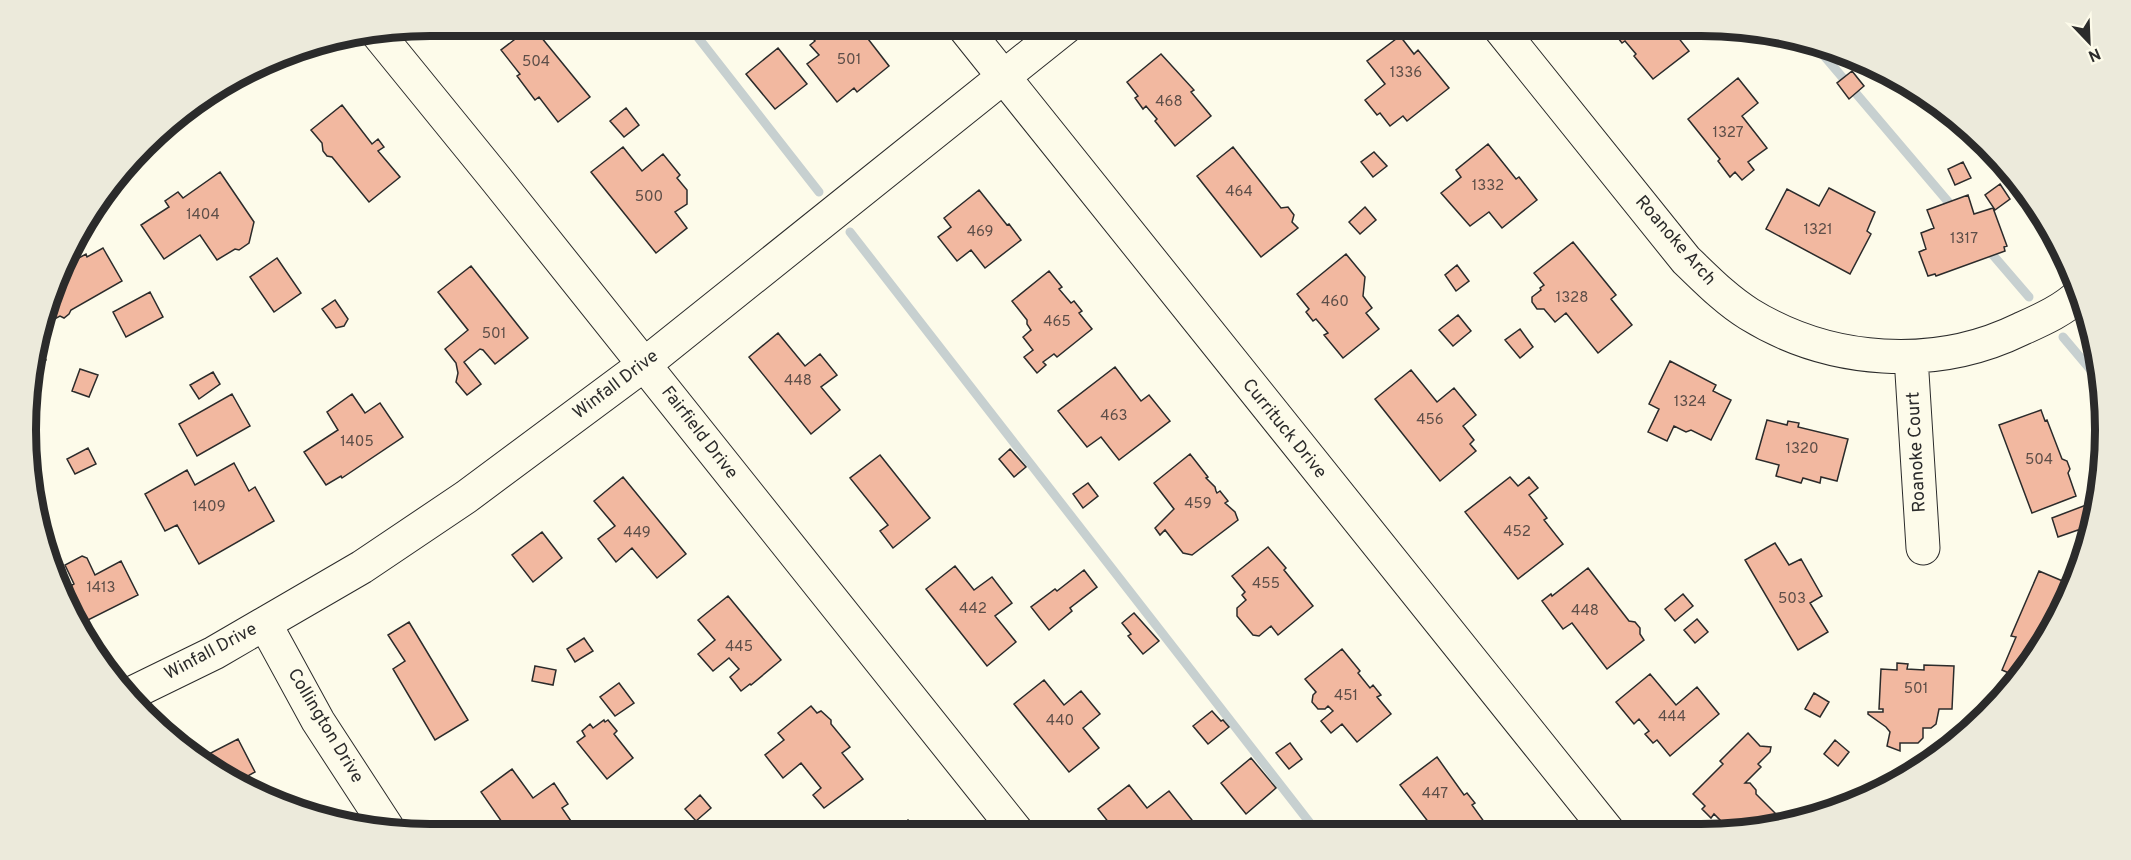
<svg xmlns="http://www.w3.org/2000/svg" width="2131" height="860" font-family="Overpass,sans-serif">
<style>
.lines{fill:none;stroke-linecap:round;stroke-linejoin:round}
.stream{stroke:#c7d0d0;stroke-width:9}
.building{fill:#f2b8a0;stroke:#2b2b2b;stroke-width:1.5}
.minor-casing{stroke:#2b2b2b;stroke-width:35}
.minor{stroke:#fdfbea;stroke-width:33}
.labels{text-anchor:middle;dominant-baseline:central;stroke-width:4.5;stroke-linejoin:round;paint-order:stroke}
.number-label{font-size:15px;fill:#5d4e48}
.street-label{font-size:18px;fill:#2b2b2b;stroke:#fdfbea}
.rim{fill:none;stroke:#2b2b2b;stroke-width:8}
</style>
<rect width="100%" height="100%" fill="#fdfbea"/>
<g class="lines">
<path class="stream" d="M689,26l130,166
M1814,44l142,167
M850,232l467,600
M1986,247l43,50
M2063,337l38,45"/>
</g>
<path class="building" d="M532,26l58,71 -32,25 -19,-25 -4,3 -18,-24 3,-2 -19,-24z
M820,26h38l31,40 -32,26 -3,-4 -17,14 -30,-38 12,-9 -9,-10 5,-4 -6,-7z
M1613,26h56l20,25 -36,28 -19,-23 2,-2 -11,-13 -3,2 -8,-10 3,-2z
M1400,36l14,18 4,-4 31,38 -42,33 -4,-5 -13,10 -10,-13 -3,2 -12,-15 20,-16 -18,-23z
M778,48l29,36 -32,25 -29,-35z
M1161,54l33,36 -3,2 20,24 -36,30 -20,-25 2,-2 -11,-13 -3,3 -8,-11 3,-2 -11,-14z
M1852,71l12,15 -15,13 -12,-16z
M1738,78l20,25 -16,13 25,32 -19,14 6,8 -12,10 -7,-8 -5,5 -12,-16 2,-2 -32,-40z
M342,105l30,39 6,-5 6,8 -6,4 22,26 -31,25 -37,-45 -5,-1 -4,-5 -1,-8 -11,-13z
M626,108l13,17 -15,12 -14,-16z
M1488,144l28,35 3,-2 18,23 -35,28 -13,-16 -19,14 -29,-33 20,-16 -5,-7z
M623,147l19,24 21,-17 17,21 -3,3 10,12v14l-12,8 12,16 -31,25 -65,-81z
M1233,147l48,61 7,-1 6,8 -2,7 6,6 -37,29 -64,-81z
M1374,152l13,14 -14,11 -12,-15z
M1963,162l8,16 -16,7 -7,-16z
M220,172l34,50 -5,21 -10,7 -4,-1 -18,11 -17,-25 -36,24 -23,-34 28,-18 -4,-6 13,-9 5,6z
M2000,184l10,15 -15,11 -10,-15z
M1829,188l46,24 -8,19 4,3 -21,40 -84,-45 21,-40 32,17z
M979,190l28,35 2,-1 12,16 -36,28 -14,-18 -14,11 -19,-24 13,-10 -7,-9z
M1968,195l6,19 19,-6 14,38 -3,1 1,4 -69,25 -1,-2 -7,2 -9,-24 7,-3 -5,-16 13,-5 -7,-18z
M1365,207l11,13 -16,14 -11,-12z
M1573,242l43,53 -5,4 21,26 -34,28 -32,-40 -11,9 -11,-13h-7l-5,-7v-5l9,-7 -1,-2 4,-3 -10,-12z
M103,248l19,33 -51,29 -2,4 -5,4 -4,-2 -17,9 -1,-3 5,-22 15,-33 24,-13 1,3z
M1346,254l19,23 -2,19 9,12 -6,5 13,16 -36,29 -19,-23 4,-2 -12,-14 -3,2 -7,-9 3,-3 -12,-15z
M277,258l24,35 -27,19 -24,-35z
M1457,265l12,16 -13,10 -11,-16z
M471,266l57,72 -33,26 -12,-14 -3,-1 -16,13 17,22 -14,11 -11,-13 2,-9 -2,-10 -11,-14 23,-19 -30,-38z
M1049,271l13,16 -3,2 12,14 3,-2 8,10 -3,2 13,16 -35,28 -3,-3 -11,8 3,3 -9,8 -13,-16 9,-7 -10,-13 8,-7 -4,-6v-4l-15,-19z
M150,292l13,25 -37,20 -13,-25z
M335,300l13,19 -4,7 -8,2 -14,-19z
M1458,315l13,16 -18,15 -14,-16z
M1520,329l13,18 -13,11 -15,-18z
M778,333l27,33 15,-12 17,21 -16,12 19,23 -29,24 -62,-77z
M37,342l9,18 -15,7 6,-24z
M1670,361l46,24 -3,6 18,9 -20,40 -20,-10 -5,2 -12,-6 -7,15 -19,-9 11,-23 -10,-5z
M1115,367l26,34 8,-6 21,26 -51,39 -18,-23 -14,10 -29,-36z
M80,369l18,6 -9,22 -17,-6z
M1411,370l26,32 17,-14 22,27 -13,11 11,14 -4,4 6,7 -36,30 -65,-82z
M213,372l7,12 -21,15 -9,-14z
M232,394l18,32 -53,30 -18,-32z
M352,394l13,19 15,-10 23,34 -61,41 -1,-2 -15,9 -22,-33 34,-22 -11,-18z
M2041,410l4,11 2,-1 15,39 5,2 3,8 -2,4 8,23 -44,17 -33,-88z
M1767,420l20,5 1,-4 11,2 -1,4 50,12 -11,42 -16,-4 -1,6 -17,-5 -2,5 -25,-7 3,-11 -23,-6z
M88,448l8,16 -21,10 -8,-15z
M1010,449l16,18 -12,10 -15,-18z
M1190,454l18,23 -2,1 9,9 1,4 1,2 3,-2 8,10 -3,2 10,9 3,8 -46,35 -9,-2 -18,-23 -5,5 -5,-7 19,-19 -20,-26z
M880,455l50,63 -37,30 -13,-17 8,-6 -38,-47z
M234,463l15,28 6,-4 19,34 -75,43 -22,-39 -12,6 -20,-37 42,-24 8,15z
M623,477l63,77 -29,24 -25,-30 -16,14 -18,-23 17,-13 -21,-25z
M1510,477l8,9 11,-9 9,11 -9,7 18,23 -3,2 19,24 -45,35 -53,-67z
M1088,483l10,13 -15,12 -10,-14z
M2094,502l2,6 -5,22 -11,4 -2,-4 -20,7 -6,-19z
M542,532l20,26 -29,24 -21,-27z
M1775,543l14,22 12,-6 21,37 -12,7 18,29 -30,18 -53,-90z
M1268,547l18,21 -2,2 29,36 -35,29 -7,-9 -12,10 -6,-1 -16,-19v-8l9,-8 -4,-5 3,-3 -13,-16z
M82,556l5,2 8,17 26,-14 17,34 -60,30 -18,-33 14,-8 -9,-19z
M955,566l19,24 18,-13 20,26 -17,13 21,26 -29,24 -61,-77z
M1588,568l41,53 6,1 5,6v6l4,6 -37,29 -35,-46 -9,6 -21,-28 9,-7 1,2z
M1084,570l13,17 -27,21 2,3 -23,19 -18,-23 24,-18 2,2z
M2039,571l33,14 -35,70 -19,22 -16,-7 14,-33 -5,-1z
M1683,594l10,12 -18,15 -10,-12z
M728,596l53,64 -30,25 -1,-1 -9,7 -11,-14 9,-8 -10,-11 -16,13 -15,-17 17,-14 -17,-20z
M1134,613l25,28 -16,13 -15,-18 3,-2 -9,-11z
M1697,619l11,13 -13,11 -11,-13z
M409,622l59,98 -33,20 -42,-71 12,-8 -17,-26z
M584,638l9,13 -18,11 -8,-13z
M1342,649l18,22 -2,2 12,15 3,-3 8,10 -4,2 14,17 -34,28 -15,-18 -11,9 -10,-12 12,-10 -5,-5 -3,3h-7l-6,-7 1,-7 3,-3 -11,-13z
M1897,663l11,1 -1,5 17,1v-5l30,1 -2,43h-13l-3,15 -5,4h-8v10l-5,5h-18v8l-13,-5 3,-14 -4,-5 -18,-13v-2h15v-3h-4l2,-40 16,1z
M535,666l21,4 -3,15 -21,-4z
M1650,674l26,31 21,-18 22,27 -49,42 -13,-16 -4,3 -8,-9 4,-3 -10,-12 -5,5 -18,-22z
M1044,680l20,25 17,-14 19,23 -17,14 16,20 -30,24 -55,-68z
M619,683l15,20 -19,13 -15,-19z
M1814,693l15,9 -9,15 -15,-8z
M811,706l6,7 4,-2 10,9v4l19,23 -8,6 21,26 -39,29 -11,-13 8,-7 -20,-25 -18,15 -18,-23 19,-15 -6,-7z
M1212,711l9,10 2,-1 6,7 -21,17 -15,-18z
M604,720l1,2 3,-2 9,11 -3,3 19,24 -26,21 -30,-37 8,-6 -3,-5 8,-7 3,4z
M1748,733l12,13 11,1 -1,5 -12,12 3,3 -16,16h5l6,7v4l23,23 -9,9 -16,5h-27l1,-3 -14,-14 -3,4 -9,-9 3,-3 -12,-12 30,-30 -3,-3z
M238,739l17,33 -16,9 -40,-22z
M1835,740l14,12 -11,14 -14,-12z
M1290,743l12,16 -13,10 -13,-16z
M1437,757l27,38 3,-2 8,10 -3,2 13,18 -12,9h-37l-36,-47z
M1251,758l25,30 -30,26 -25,-31z
M512,769l21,29 21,-15 14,21 -6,4 9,13 -14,10 3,3h-59l-5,-7 6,-5 -21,-30z
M1129,785l18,23 22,-17 23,29 1,7 -7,5 -69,1 -19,-24z
M700,795l11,13 -15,13 -11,-12z
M908,820l11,13h-28z"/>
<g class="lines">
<defs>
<path id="minor" d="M963,26l645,805
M1498,26l188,234c20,19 39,39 63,54 81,50 186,57 272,15 20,-9 43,-19 59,-35
M378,34l118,145 522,654
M1911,357l12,191
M265,624l53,97 69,106
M130,694l84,-41 148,-86 104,-70 179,-133 422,-338"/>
</defs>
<use href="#minor" class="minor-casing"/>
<use href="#minor" class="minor"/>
</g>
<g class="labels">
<g class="number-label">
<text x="849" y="60">501</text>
<text x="536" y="62">504</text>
<text x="1406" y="73">1336</text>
<text x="1169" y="102">468</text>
<text x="1728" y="133">1327</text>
<text x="1488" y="186">1332</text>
<text x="1239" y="192">464</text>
<text x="649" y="197">500</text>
<text x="203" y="215">1404</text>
<text x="1818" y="230">1321</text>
<text x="980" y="232">469</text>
<text x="1964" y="239">1317</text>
<text x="1572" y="298">1328</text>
<text x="1335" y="302">460</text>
<text x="1057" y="322">465</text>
<text x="494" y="334">501</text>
<text x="798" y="381">448</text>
<text x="1690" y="402">1324</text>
<text x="1114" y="416">463</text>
<text x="1430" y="420">456</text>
<text x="357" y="442">1405</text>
<text x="1802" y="449">1320</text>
<text x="2039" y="460">504</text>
<text x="1198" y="504">459</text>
<text x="209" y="507">1409</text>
<text x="1517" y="532">452</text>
<text x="637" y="533">449</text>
<text x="1266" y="584">455</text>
<text x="101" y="588">1413</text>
<text x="1792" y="599">503</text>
<text x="973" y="609">442</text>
<text x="1585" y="611">448</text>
<text x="739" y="647">445</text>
<text x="1916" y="689">501</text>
<text x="1346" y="696">451</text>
<text x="1672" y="717">444</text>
<text x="1060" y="721">440</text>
<text x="1435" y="794">447</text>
</g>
<g class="street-label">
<text transform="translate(1675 241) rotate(49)">Roanoke Arch</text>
<text transform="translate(616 385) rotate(-37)">Winfall Drive</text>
<text transform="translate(1284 429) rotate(51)">Currituck Drive</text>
<text transform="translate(699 433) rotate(52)">Fairfield Drive</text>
<text transform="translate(1917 452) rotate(-93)">Roanoke Court</text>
<text transform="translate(211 652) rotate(-28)">Winfall Drive</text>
<text transform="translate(325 726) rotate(59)">Collington Drive</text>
</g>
</g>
<path d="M0 0H2131V860H0ZM430 36H1701A394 394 0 0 1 2095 430V430A394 394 0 0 1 1701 824H430A394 394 0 0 1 36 430V430A394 394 0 0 1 430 36Z" fill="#eceadb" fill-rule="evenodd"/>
<path class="rim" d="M430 36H1701A394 394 0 0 1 2095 430V430A394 394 0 0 1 1701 824H430A394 394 0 0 1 36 430V430A394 394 0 0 1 430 36Z"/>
<g transform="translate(2089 42) rotate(157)" stroke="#fdfbea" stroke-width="4.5" paint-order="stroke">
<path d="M0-4.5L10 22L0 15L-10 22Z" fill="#2b2b2b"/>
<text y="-9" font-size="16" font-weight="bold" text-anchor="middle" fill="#2b2b2b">N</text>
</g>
</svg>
